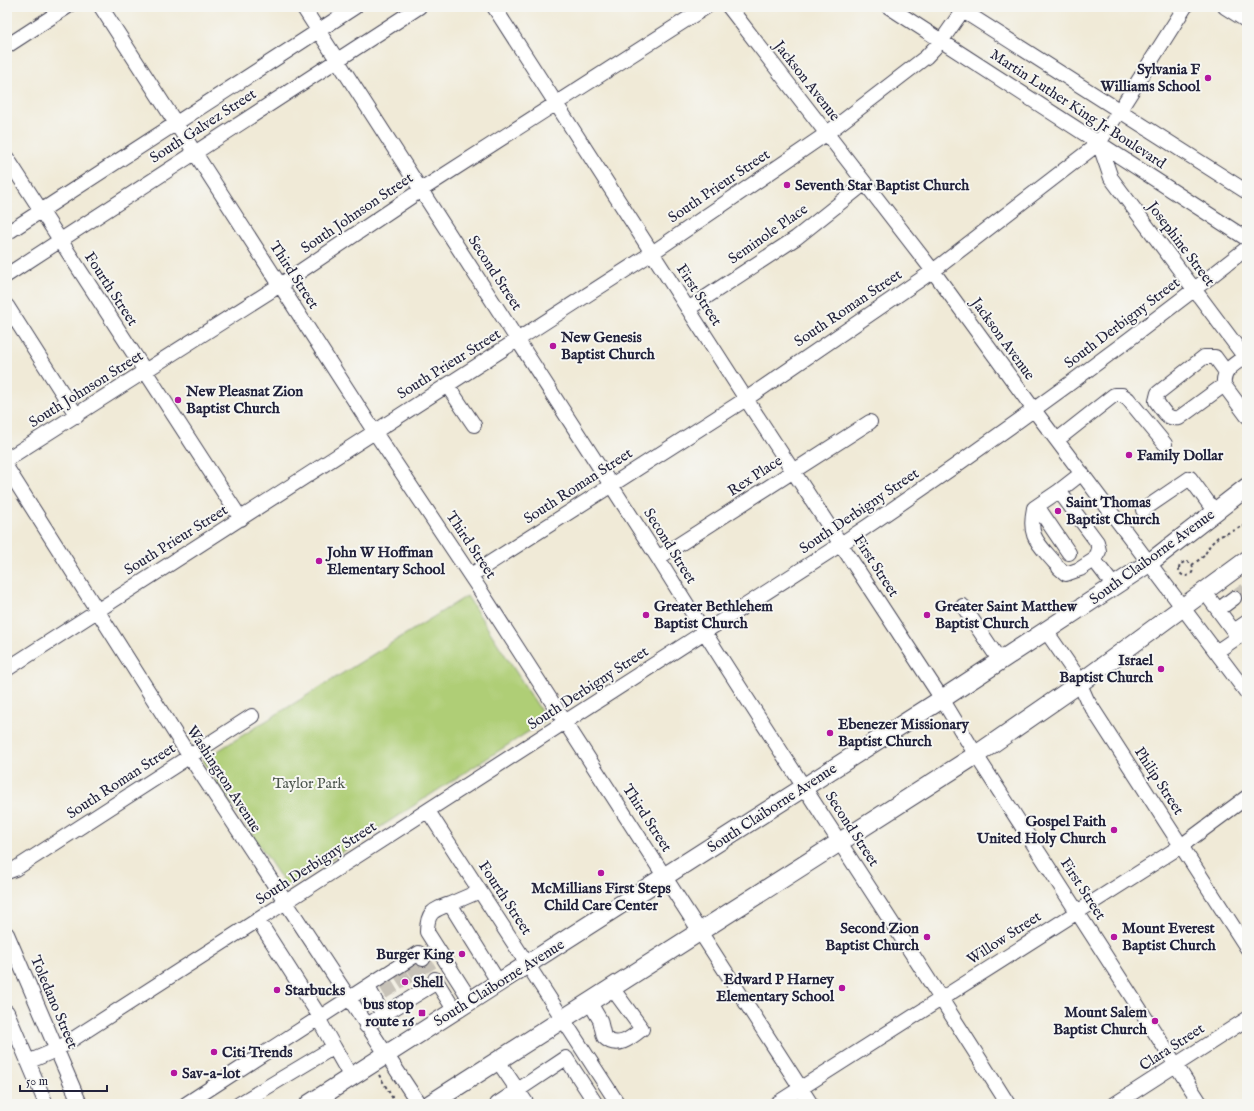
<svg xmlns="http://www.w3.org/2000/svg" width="1254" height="1111" font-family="'IM FELL English',serif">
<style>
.green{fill:#afce76;stroke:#687858}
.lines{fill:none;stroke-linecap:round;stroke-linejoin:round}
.minor-tunnel{stroke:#c7c2b8;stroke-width:14;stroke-dasharray:14 7;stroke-linecap:butt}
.minor-casing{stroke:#414052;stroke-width:16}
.major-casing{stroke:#414052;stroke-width:20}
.path{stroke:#414052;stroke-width:2;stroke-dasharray:3 3;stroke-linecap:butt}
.minor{stroke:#fff;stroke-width:14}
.major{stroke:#fff;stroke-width:18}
.poi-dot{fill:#b5179e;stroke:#f6f6f2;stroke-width:1.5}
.labels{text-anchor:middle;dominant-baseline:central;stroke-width:4;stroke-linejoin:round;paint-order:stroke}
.poi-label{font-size:15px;font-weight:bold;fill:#22223b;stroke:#f6f6f2;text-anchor:start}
.street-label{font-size:15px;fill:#22223b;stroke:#f6f6f2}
.park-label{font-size:15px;fill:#4c564d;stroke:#f6f6f2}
</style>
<rect width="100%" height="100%" fill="#f6f6f2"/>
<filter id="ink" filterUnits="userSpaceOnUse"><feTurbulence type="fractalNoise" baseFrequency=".025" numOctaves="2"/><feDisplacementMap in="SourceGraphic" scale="8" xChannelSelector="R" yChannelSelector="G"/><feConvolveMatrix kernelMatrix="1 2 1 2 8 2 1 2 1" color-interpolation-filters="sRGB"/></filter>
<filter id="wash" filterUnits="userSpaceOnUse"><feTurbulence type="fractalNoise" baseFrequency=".012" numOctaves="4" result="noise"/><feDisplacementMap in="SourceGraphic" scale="16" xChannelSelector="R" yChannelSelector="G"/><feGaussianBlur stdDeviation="0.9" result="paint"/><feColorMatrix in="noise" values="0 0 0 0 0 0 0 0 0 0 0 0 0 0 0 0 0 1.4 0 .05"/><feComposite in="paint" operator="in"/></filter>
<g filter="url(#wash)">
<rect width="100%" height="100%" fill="#f0ead7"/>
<path class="green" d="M467,596l78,121v4l-256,165 -4,-2 -82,-124z"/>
</g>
<g filter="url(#ink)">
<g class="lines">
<path class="minor-tunnel" d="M1234,598l13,-9
M423,959l12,20
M412,965l14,20
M400,973l13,20
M385,983l13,21"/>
<defs>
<path id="minor" d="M101,7l273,424 106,159 331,514
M303,7l355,551c114,184 235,363 350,546
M494,7l252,392 196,300 34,56 225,349
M729,7l204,264 107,147 207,275
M889,7l358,232
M957,7l290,185
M1225,7l22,14
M7,46l60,-39
M1099,143l12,35 136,182
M7,158l234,361
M7,233l348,-226
M7,275l412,-268
M7,306l70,110
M688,309l108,-71 69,-55
M1245,357c-11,7 -23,14 -21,28l23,31
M447,385l27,40
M1224,385l-45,33c-13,2 -16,-8 -23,-17l2,-8 46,-36h11l11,15
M1057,440l57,-45h8l6,4 37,45
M7,459l273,-174 141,-95 285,-183
M7,468l183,289 229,347
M1082,473l-23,18 38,51 2,9 -5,9 20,26
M1037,506l32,47
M1143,510l47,-32 25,34
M658,558l212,-136
M1055,563c-18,-21 -27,-26 -21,-55l25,-17
M1059,568l7,6 14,-5 14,-9
M471,575l275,-176 187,-128 166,-128 86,-136
M1204,591l34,46 -22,15
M963,606l37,55
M1218,610l16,-12
M1046,631l29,42 12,27 160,248
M1234,631l13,-9
M7,669l645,-416 174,-119 100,-77 16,-17 23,-33
M428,811l190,293
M7,872l8,-3 237,-153
M480,891l-30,13 49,79
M450,904c-17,6 -23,8 -23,28l44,69
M258,920l62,97
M7,934l73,170
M435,979l20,32
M590,1003l10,17 4,17c13,13 27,1 38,-8l-30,-41
M7,1012l39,92
M383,1015l54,-33
M366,1026l17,-11 -15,-28
M334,1047l17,30
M498,1061l29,43
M28,1062l28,-12 785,-506c139,-93 275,-192 406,-296
M186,1104l233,-151 4,6
M239,1104l95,-57 -16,-29
M497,1104l69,-46 30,46
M776,1104l405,-258 66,-49
M1115,1104l132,-85"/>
<path id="major" d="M309,1104l633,-405 207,-136 98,-76
M430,1104l546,-349 104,-72 167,-123"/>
</defs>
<use href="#minor" class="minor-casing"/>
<use href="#major" class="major-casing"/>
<path class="path" d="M1179 569a7 7 0 1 1 14 0a7 7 0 1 1-14 0Z
M1192,565l12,-9 6,-11 8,-8 29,-12
M379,1075l17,29"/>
<use href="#minor" class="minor"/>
<use href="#major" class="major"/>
</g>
</g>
<g class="poi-dot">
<circle cx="1208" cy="78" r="4"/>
<circle cx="787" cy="185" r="4"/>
<circle cx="553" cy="346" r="4"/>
<circle cx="178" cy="400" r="4"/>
<circle cx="1129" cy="455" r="4"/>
<circle cx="1058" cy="511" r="4"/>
<circle cx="319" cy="561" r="4"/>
<circle cx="646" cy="615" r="4"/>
<circle cx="927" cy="615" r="4"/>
<circle cx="1161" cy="669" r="4"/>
<circle cx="830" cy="733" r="4"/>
<circle cx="1114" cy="830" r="4"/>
<circle cx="601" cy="873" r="4"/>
<circle cx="927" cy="937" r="4"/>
<circle cx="1114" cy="937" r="4"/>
<circle cx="462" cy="954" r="4"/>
<circle cx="405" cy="982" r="4"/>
<circle cx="842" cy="988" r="4"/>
<circle cx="277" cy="990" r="4"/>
<rect x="418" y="1009" width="8" height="8" rx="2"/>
<circle cx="1155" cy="1021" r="4"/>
<circle cx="214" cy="1052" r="4"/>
<circle cx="174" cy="1073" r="4"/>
</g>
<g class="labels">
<g class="poi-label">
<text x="1200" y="69" text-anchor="end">Sylvania F<tspan x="1200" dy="17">Williams School</tspan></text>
<text x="795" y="185">Seventh Star Baptist Church</text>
<text x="561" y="337">New Genesis<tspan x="561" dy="17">Baptist Church</tspan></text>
<text x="186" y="391">New Pleasnat Zion<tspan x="186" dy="17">Baptist Church</tspan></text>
<text x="1137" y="455">Family Dollar</text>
<text x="1066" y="502">Saint Thomas<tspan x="1066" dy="17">Baptist Church</tspan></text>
<text x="327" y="552">John W Hoffman<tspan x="327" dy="17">Elementary School</tspan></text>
<text x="654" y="606">Greater Bethlehem<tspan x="654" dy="17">Baptist Church</tspan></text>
<text x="935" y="606">Greater Saint Matthew<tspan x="935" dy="17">Baptist Church</tspan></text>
<text x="1153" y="660" text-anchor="end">Israel<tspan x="1153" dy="17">Baptist Church</tspan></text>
<text x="838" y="724">Ebenezer Missionary<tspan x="838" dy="17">Baptist Church</tspan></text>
<text x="1106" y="821" text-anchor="end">Gospel Faith<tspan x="1106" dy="17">United Holy Church</tspan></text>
<text x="601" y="888" text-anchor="middle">McMillians First Steps<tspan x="601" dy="17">Child Care Center</tspan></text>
<text x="919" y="928" text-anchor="end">Second Zion<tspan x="919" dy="17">Baptist Church</tspan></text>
<text x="1122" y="928">Mount Everest<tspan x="1122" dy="17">Baptist Church</tspan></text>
<text x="454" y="954" text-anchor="end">Burger King</text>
<text x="834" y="979" text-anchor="end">Edward P Harney<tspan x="834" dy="17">Elementary School</tspan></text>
<text x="413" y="982">Shell</text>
<text x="285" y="990">Starbucks</text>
<text x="414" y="1004" text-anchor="end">bus stop<tspan x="414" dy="17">route 16</tspan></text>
<text x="1147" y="1012" text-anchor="end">Mount Salem<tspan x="1147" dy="17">Baptist Church</tspan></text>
<text x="222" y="1052">Citi Trends</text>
<text x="182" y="1073">Sav-a-lot</text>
</g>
<g class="street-label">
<text transform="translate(807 81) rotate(52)">Jackson Avenue</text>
<text transform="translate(1078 109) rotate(33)">Martin Luther King Jr Boulevard</text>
<text transform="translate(203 126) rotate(-33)">South Galvez Street</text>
<text transform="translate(719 186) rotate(-34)">South Prieur Street</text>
<text transform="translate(357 213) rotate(-34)">South Johnson Street</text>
<text transform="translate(768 234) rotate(-35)">Seminole Place</text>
<text transform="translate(1181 244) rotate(53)">Josephine Street</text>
<text transform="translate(495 273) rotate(57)">Second Street</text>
<text transform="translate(294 275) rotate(57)">Third Street</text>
<text transform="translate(111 289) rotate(57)">Fourth Street</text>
<text transform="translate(699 295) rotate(57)">First Street</text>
<text transform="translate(848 308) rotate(-34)">South Roman Street</text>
<text transform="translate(1122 323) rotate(-37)">South Derbigny Street</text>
<text transform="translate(1003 339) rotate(54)">Jackson Avenue</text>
<text transform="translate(449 364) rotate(-32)">South Prieur Street</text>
<text transform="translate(86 389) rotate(-32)">South Johnson Street</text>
<text transform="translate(755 476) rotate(-33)">Rex Place</text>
<text transform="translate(578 486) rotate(-33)">South Roman Street</text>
<text transform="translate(859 511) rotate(-34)">South Derbigny Street</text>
<text transform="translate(176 540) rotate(-32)">South Prieur Street</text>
<text transform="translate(471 545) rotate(56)">Third Street</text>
<text transform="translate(670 546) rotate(58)">Second Street</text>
<text transform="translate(1152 557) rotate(-36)">South Claiborne Avenue</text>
<text transform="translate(876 566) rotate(57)">First Street</text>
<text transform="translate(588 688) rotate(-33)">South Derbigny Street</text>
<text transform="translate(224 779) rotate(57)">Washington Avenue</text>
<text transform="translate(121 781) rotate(-33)">South Roman Street</text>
<text transform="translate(1159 781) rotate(57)">Philip Street</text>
<text transform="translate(772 808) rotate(-33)">South Claiborne Avenue</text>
<text transform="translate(647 818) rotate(57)">Third Street</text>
<text transform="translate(852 829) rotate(57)">Second Street</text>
<text transform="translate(316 863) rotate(-33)">South Derbigny Street</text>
<text transform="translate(1083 889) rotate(57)">First Street</text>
<text transform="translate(505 898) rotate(57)">Fourth Street</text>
<text transform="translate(1004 938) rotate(-33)">Willow Street</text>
<text transform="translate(499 983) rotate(-32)">South Claiborne Avenue</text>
<text transform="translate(54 1002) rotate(67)">Toledano Street</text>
<text transform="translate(1172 1047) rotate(-33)">Clara Street</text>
</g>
<g class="park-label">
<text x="309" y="783">Taylor Park</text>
</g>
</g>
<rect width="1254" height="1111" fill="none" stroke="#f6f6f2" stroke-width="24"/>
<path d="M20 1085v6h87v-6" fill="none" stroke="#22223b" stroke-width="2"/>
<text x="26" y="1085" font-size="12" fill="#22223b" stroke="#f6f6f2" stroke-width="3" paint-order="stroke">50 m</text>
</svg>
